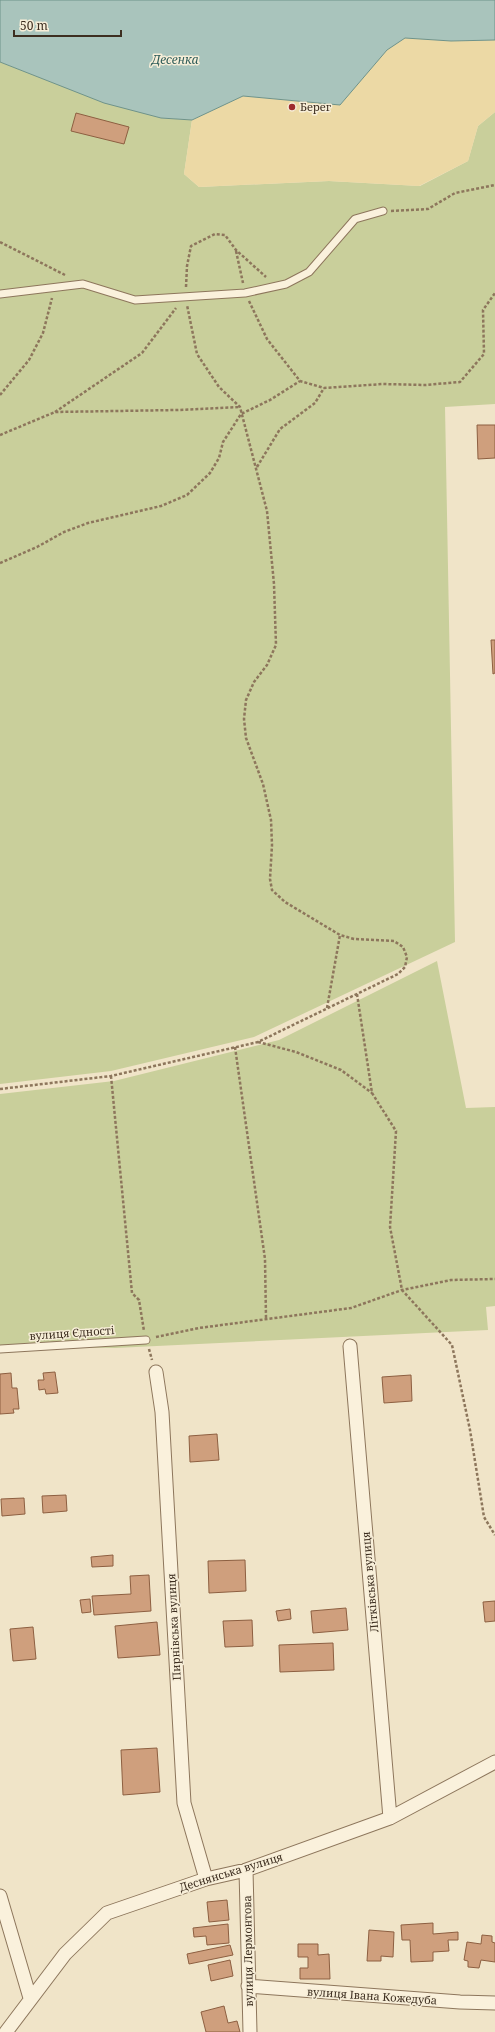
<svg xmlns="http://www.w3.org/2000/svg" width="495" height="2032" viewBox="0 0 495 2032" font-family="'Noto Serif',serif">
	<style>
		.green { fill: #c9cf9b }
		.sand { fill: #ecd9a5 }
		.water { fill: #a9c4bc; stroke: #6f938a }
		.building { fill: #cf9f7d; stroke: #8d5f41 }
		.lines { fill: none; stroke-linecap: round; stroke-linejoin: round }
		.service-casing { stroke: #8d765c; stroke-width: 9 }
		.minor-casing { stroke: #8d765c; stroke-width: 15 }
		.path { stroke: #8d765c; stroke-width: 2.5; stroke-dasharray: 3 2; stroke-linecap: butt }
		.service { stroke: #faf1dc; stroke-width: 7 }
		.minor { stroke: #faf1dc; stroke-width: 13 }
		.poi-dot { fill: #9e2a2b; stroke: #f7eed8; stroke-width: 1.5 }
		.labels { text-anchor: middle; stroke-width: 3; stroke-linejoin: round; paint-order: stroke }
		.poi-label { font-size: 11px; fill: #3d2e20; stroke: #f7eed8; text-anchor: start }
		.street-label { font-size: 11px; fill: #3d2e20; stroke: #f7eed8 }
		.water-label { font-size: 12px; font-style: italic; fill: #2f5d5a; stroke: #f7eed8 }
	</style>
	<rect width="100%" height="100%" fill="#f0e4c8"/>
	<path class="green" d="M 0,62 L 60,85 L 161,118 L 192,120 L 184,174 L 199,187 L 329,181 L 420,186 L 468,161 L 478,126 L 495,112 L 495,404 L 445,407 L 455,942 L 254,1037 L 111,1071 L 0,1084 Z
		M 437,961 L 466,1108 L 495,1107 L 495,1306 L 486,1307 L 488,1330 L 115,1348 L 0,1346 L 0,1094 L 114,1081 L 279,1040 Z"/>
	<path class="sand" d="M 405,38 L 451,41 L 495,40 L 495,112 L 478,126 L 468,161 L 419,186 L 329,181 L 199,187 L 184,174 L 192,120 L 243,96 L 339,105 L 387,50 Z"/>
	<path class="water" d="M 0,0 L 495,0 L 495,40 L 451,41 L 405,38 L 387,50 L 340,105 L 243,96 L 192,120 L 161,118 L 104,103 L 0,62 Z"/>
	<path class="building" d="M 76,113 L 129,127 L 124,144 L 71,131 Z
		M 477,425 L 495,425 L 495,458 L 478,459 Z
		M 491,640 L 495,640 L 495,673 L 493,674 Z
		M 55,1372 L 58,1393 L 46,1394 L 45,1389 L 39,1390 L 38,1380 L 44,1380 L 43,1373 Z
		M 11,1373 L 12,1388 L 17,1388 L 19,1409 L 13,1409 L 14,1413 L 0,1414 L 0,1374 Z
		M 411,1375 L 412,1401 L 384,1403 L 382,1377 Z
		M 217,1434 L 219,1460 L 190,1462 L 189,1436 Z
		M 66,1495 L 67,1511 L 43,1513 L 42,1496 Z
		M 24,1498 L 25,1514 L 2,1516 L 1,1499 Z
		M 113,1555 L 113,1566 L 92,1567 L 91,1557 Z
		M 245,1560 L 246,1591 L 209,1593 L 208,1561 Z
		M 149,1575 L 151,1611 L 94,1615 L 92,1596 L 131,1594 L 130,1576 Z
		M 90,1599 L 91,1612 L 82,1613 L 80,1600 Z
		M 495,1601 L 495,1621 L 485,1622 L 483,1602 Z
		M 346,1608 L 348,1630 L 313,1633 L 311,1611 Z
		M 290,1609 L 291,1619 L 278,1621 L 276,1611 Z
		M 252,1620 L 253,1646 L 225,1647 L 223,1621 Z
		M 157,1622 L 160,1655 L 118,1658 L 115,1626 Z
		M 33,1627 L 36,1659 L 13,1661 L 10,1629 Z
		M 333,1643 L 334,1670 L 280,1672 L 279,1645 Z
		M 157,1748 L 160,1792 L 123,1795 L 121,1750 Z
		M 227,1900 L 229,1920 L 209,1922 L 207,1902 Z
		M 433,1923 L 433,1934 L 458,1932 L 458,1940 L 448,1940 L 449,1951 L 433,1952 L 433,1961 L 411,1962 L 410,1940 L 402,1940 L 401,1925 Z
		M 228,1924 L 229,1943 L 207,1945 L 206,1936 L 194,1937 L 193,1928 Z
		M 369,1930 L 394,1932 L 393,1957 L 381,1956 L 381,1961 L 367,1961 Z
		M 482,1935 L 492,1936 L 492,1942 L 495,1943 L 495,1962 L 481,1960 L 479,1968 L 468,1967 L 468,1961 L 464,1960 L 467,1942 L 481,1944 Z
		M 298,1944 L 318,1944 L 318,1955 L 329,1954 L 330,1979 L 300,1979 L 300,1968 L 308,1968 L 308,1957 L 298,1957 Z
		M 230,1945 L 233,1955 L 189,1964 L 187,1954 Z
		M 230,1960 L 233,1976 L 211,1981 L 208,1965 Z
		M 224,2006 L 228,2023 L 237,2021 L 240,2032 L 206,2032 L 201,2012 Z"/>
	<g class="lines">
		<defs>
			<path id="service" d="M 0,294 L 83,284 L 135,300 L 245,293 L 286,284 L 309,272 L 355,219 L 383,211
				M 0,1349 L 146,1340"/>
			<path id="minor" d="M 350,1346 L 390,1818
				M 156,1372 L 162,1412 L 184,1803 L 206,1879
				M 246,1870 L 250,2032
				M 0,1896 L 30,1998
				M 248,1986 L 460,2002 L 495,2003
				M 6,2032 L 65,1954 L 107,1913 L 206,1879 L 246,1870 L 390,1818 L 495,1762"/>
		</defs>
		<use href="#service" class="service-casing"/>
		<use href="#minor" class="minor-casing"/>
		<path class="path" d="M 391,211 L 428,209 L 455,193 L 495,185
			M 0,242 L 65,275
			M 236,251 L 243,283
			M 186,287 L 187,266 L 191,246 L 215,234 L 225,235 L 236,250 L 266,277
			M 249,301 L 267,339 L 300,381 L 324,388 L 383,384 L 425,385 L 460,382 L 484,354 L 483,310 L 495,293
			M 0,395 L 29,360 L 43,333 L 52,298
			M 55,412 L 142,353 L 176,308
			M 0,435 L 55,412 L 178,410 L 240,407
			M 257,467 L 280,429 L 315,403 L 324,388
			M 0,563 L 37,547 L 64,532 L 88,523 L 161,506 L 187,495 L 210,473 L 219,458 L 223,442 L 241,414 L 270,400 L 300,381
			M 357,994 L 372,1093 L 396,1131 L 390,1227 L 402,1290 L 452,1345 L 470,1430 L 484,1517 L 495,1535
			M 327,1008 L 340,935
			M 258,1042 L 296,1052 L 341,1070 L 372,1093
			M 235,1047 L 265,1259 L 266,1318
			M 111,1076 L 132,1293 L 139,1300 L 144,1331
			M 0,1089 L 111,1076 L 258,1042 L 398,974 L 405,967 L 407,957 L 403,947 L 394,941 L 354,939 L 340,935 L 285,902 L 272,890 L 270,879 L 272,845 L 271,820 L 263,784 L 246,738 L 244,719 L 246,700 L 254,682 L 267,665 L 276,645 L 274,584 L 267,511 L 240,407 L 219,387 L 197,354 L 187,305
			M 156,1337 L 199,1328 L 351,1308 L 402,1290 L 451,1280 L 495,1279
			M 149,1349 L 152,1360"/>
		<use href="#service" class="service"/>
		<use href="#minor" class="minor"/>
	</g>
	<circle class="poi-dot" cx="292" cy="107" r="4"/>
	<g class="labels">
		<g class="poi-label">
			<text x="300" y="111">Берег</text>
		</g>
		<g class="street-label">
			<text transform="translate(72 1333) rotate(-4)" y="4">вулиця Єдності</text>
			<text transform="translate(370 1582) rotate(-95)" y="4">Літківська вулиця</text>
			<text transform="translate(174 1627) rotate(-93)" y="4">Пирнівська вулиця</text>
			<text transform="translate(231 1872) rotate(-17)" y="4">Деснянська вулиця</text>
			<text transform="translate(248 1951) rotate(-91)" y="4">вулиця Лермонтова</text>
			<text transform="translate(372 1996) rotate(4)" y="4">вулиця Івана Кожедуба</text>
		</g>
		<g class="water-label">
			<text x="175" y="64">Десенка</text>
		</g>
	</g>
	<path d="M14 30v6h107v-6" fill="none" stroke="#3d2e20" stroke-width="2"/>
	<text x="20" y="30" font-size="12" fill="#3d2e20" stroke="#f7eed8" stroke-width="3" paint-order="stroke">50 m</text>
</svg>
